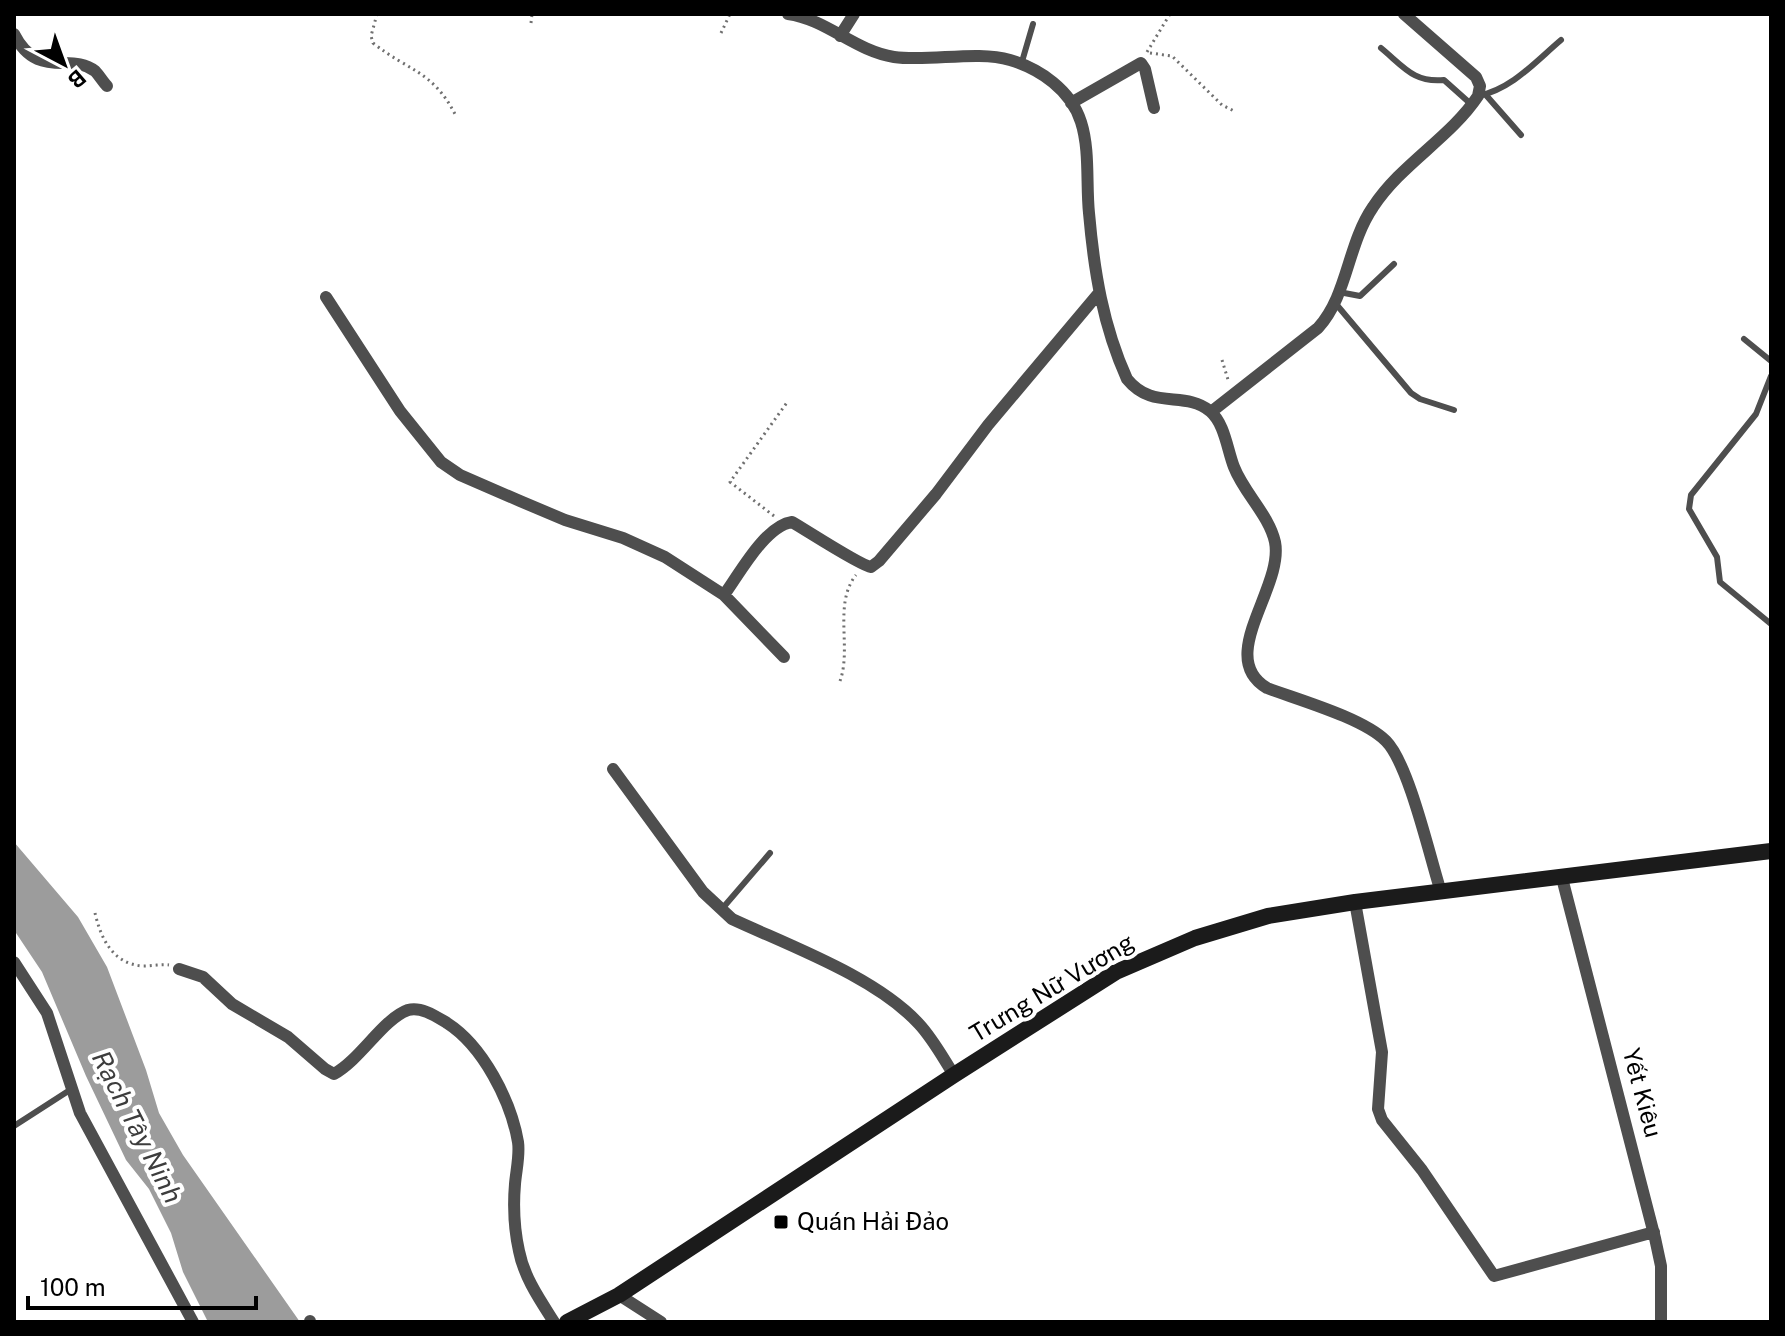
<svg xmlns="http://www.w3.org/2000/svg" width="1785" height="1336" viewBox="0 0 1785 1336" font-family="'Public Sans',sans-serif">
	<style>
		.water { fill: #9c9c9c }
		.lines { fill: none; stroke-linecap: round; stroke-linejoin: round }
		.path { stroke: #707070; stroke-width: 3; stroke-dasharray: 2 4; stroke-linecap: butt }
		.lane { stroke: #4e4e4e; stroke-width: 6 }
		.street { stroke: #4e4e4e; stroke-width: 12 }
		.secondary { stroke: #1b1b1b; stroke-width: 16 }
		.poi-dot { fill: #000; stroke: #fff; stroke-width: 3 }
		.labels { text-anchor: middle; stroke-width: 8; stroke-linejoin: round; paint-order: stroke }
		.street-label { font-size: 24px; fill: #000; stroke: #fff }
		.poi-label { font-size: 24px; fill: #000; stroke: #fff; text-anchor: start }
		.water-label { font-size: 26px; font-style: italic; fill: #3d3d3d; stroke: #fff }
	</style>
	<rect width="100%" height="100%" fill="#fff"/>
	<path class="water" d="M 14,842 L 78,917 L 107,967 L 146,1070 L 159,1113 L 183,1155 L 300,1322 L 208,1322 L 183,1272 L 171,1233 L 149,1189 L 126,1160 L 86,1076 L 42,972 L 14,930 Z"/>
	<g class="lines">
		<path class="path" d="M 377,14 L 371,36 L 373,43 C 408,71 432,70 455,114
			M 531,23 L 532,14
			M 721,33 L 730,14
			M 1147,52 L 1170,14
			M 1150,53 L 1172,56 L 1222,105 L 1234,111
			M 1222,360 L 1229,383
			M 774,516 L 730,482 L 788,401
			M 840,681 C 852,648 833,604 856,575
			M 95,913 C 101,939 113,964 143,966 C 152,966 160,964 169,965"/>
		<path class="lane" d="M 1381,48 C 1404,67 1414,83 1444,80 L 1472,105
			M 1021,65 L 1033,24
			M 1485,94 L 1521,135
			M 1478,96 C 1512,89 1535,62 1561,40
			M 1339,292 L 1360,296 L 1394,264
			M 1336,304 L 1411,393 L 1420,399 L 1454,410
			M 1744,339 L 1771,361
			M 1771,376 L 1756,414 L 1691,495 L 1689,509 L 1717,557 L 1720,582 L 1771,624
			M 721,910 L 770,853
			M 14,1126 L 73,1088"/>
		<path class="street" d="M 788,14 C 826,19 855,51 894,57 C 930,62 977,50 1010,60 C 1040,69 1071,90 1081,122 C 1090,150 1086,184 1089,213 C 1094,271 1103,326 1127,379 C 1153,411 1184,390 1210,411 C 1225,424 1227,449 1234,467 C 1244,493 1269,515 1275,542 C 1284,588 1215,657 1267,688 C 1299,700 1363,718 1386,741 C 1409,764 1430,858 1441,892
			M 14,34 C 37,80 71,52 95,71 C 99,75 103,82 107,86
			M 840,36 L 854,14
			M 1071,103 L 1141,63 L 1145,69 L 1154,108
			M 326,297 L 400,411 L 441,462 L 460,475 L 520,501 L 565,520 L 623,538 L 665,557 L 724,595 L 784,657
			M 1211,412 L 1318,328 C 1348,295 1347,245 1373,207 C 1401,164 1450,138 1478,96 L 1480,86 L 1476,77 L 1404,14
			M 724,595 C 740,573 765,526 792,522 C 806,530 861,566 871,567 L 879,561 L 936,494 L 988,425 L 1098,294
			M 613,769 L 703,892 L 732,919 C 790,946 876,977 919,1024 C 933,1039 943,1058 954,1075
			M 1562,878 L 1655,1238 L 1661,1266 L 1661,1322
			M 1355,902 L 1382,1052 L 1378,1109 L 1382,1120 L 1422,1170 L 1494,1276 L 1654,1232
			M 14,962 L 47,1013 L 80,1113 L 193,1322
			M 179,969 L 203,977 L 232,1004 L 288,1037 L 325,1069 L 334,1074 C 360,1060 383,1019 408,1010 C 421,1006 437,1017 447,1023 C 483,1046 511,1101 518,1142 C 520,1155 516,1171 515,1184 C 513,1207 514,1228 519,1251 C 524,1277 540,1300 554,1322
			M 619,1295 L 661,1322
			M 310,1321 L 310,1322"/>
		<path class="secondary" d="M 567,1322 L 619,1295 L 954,1075 L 1116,972 L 1195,938 L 1268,916 L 1355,902 L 1771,851"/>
	</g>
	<rect class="poi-dot" x="773" y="1214" width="16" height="16" rx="4"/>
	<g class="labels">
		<g class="street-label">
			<text transform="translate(1052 988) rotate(-31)" y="8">Trưng Nữ Vương</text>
			<text transform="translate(1642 1093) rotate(75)" y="8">Yết Kiêu</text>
		</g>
		<g class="poi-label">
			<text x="797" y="1230">Quán Hải Đảo</text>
		</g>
		<g class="water-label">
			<text transform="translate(137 1127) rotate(63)" y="9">Rạch Tây Ninh</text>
		</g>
	</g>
	<rect width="1785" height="1336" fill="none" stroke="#000000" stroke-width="32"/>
	<g transform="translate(64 64) rotate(139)" stroke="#ffffff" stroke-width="6" paint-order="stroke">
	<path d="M0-6L14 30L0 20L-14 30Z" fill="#000000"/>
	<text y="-12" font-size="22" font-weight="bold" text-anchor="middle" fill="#000000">B</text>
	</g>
	<path d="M28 1296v12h228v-12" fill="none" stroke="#000000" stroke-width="4"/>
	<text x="40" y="1296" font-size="24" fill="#000000" stroke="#ffffff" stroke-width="6" paint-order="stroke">100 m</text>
</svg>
